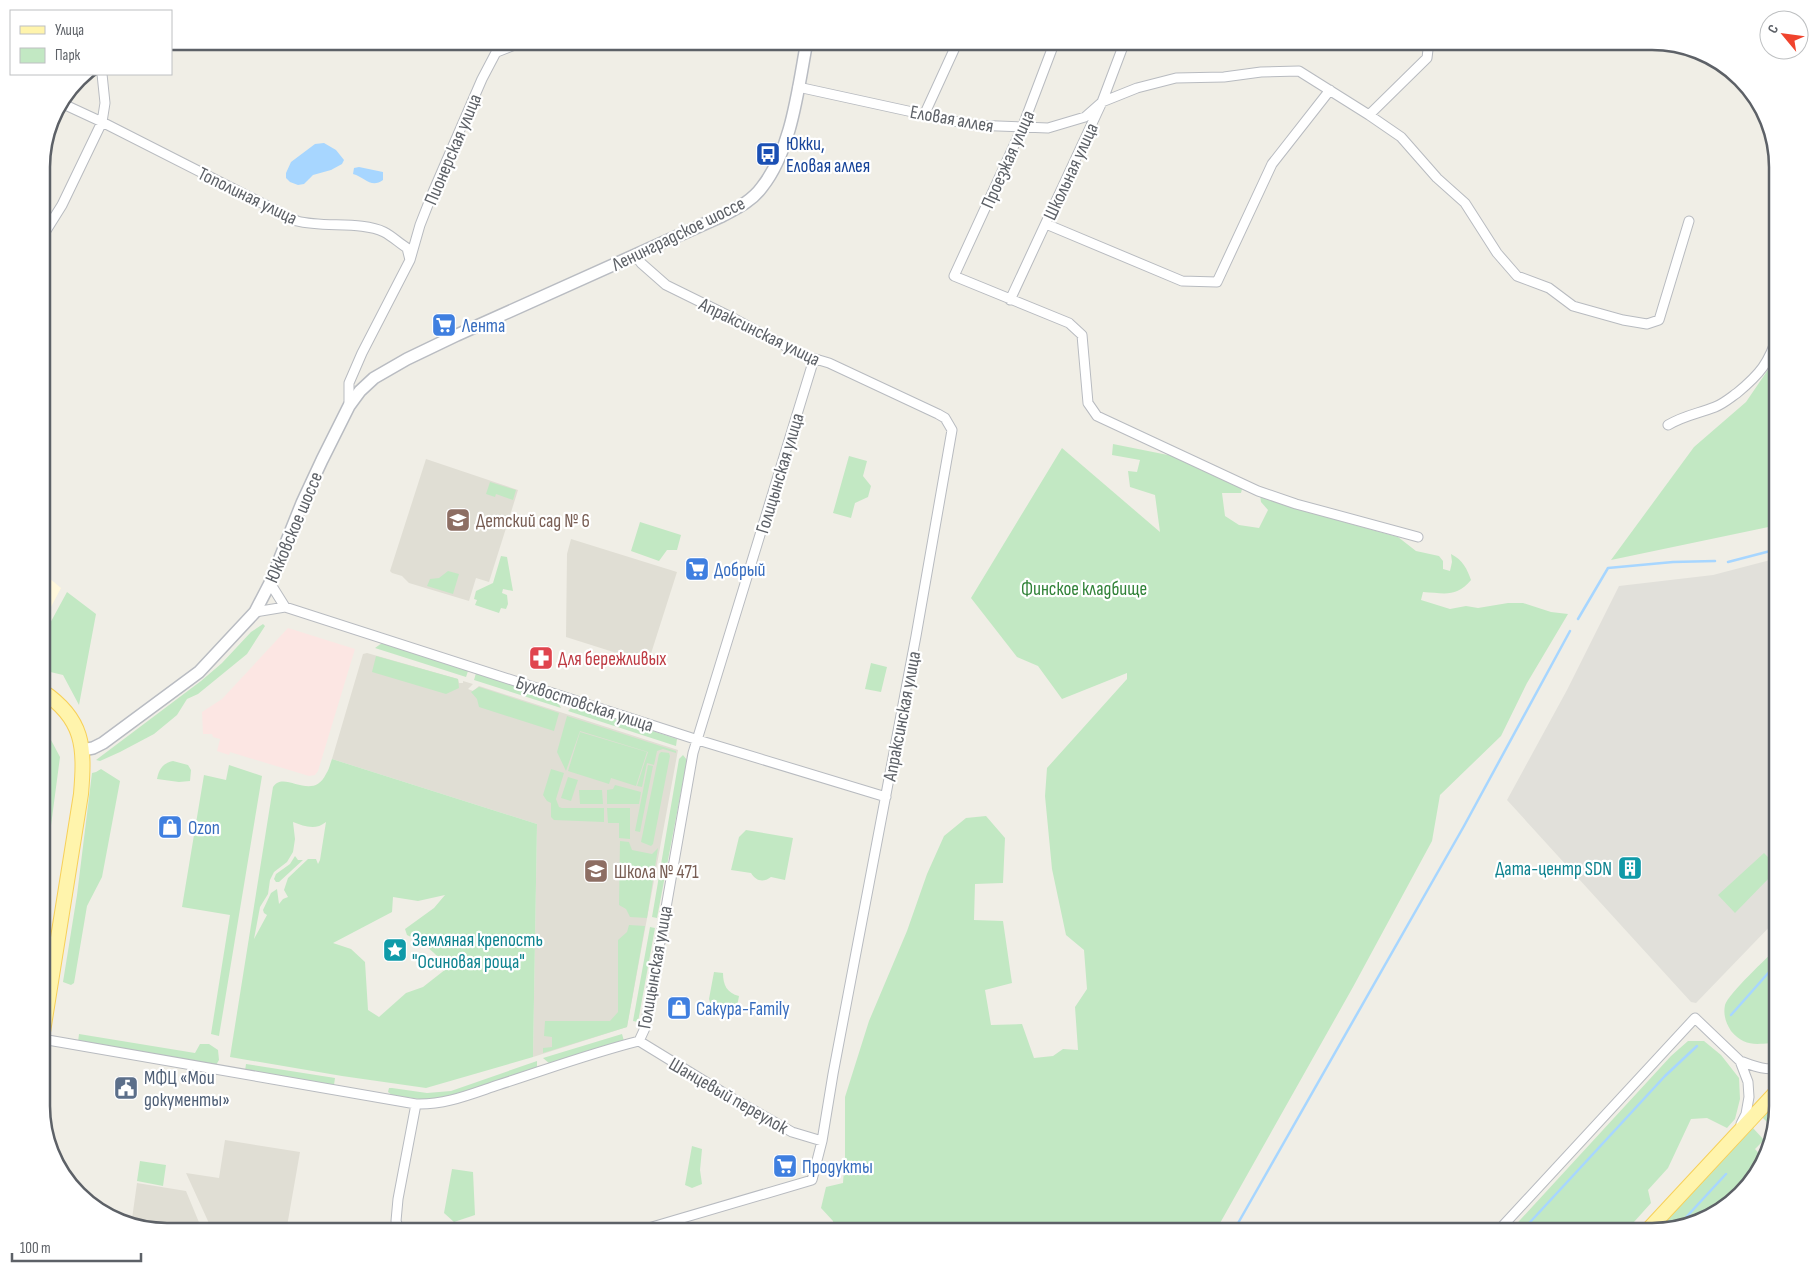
<svg xmlns="http://www.w3.org/2000/svg" width="1819" height="1273" viewBox="0 0 1819 1273" font-family="'Sofia Sans Condensed',sans-serif">
	<style>
		.commercial { fill: #fff8dc }
		.industrial { fill: #e1e0da }
		.education { fill: #e0ded4 }
		.medical { fill: #fce6e3 }
		.green { fill: #c2e8c3; fill-rule: evenodd }
		.water { fill: #a7d6ff }
		.lines { fill: none; stroke-linecap: round; stroke-linejoin: round }
		.stream { stroke: #a7d6ff; stroke-width: 2.5 }
		.minor-casing { stroke: #b8bbc0; stroke-width: 11 }
		.secondary-casing { stroke: #b9bcc2; stroke-width: 14 }
		.primary-casing { stroke: #f7d059; stroke-width: 16 }
		.minor { stroke: #fff; stroke-width: 9 }
		.secondary { stroke: #fff; stroke-width: 11 }
		.primary { stroke: #fff4ac; stroke-width: 14 }
		.labels { text-anchor: middle; stroke-width: 4.5; stroke-linejoin: round; paint-order: stroke }
		.street-label { font-size: 19px; fill: #5d6167; stroke: #fff }
		.transit-label { font-size: 19px; fill: #164399; stroke: #fff; text-anchor: start }
		.shop-label { font-size: 19px; fill: #366cbe; stroke: #fff; text-anchor: start }
		.education-label { font-size: 19px; fill: #785e54; stroke: #fff; text-anchor: start }
		.park-label { font-size: 19px; fill: #318238; stroke: #fff }
		.health-label { font-size: 19px; fill: #be3a42; stroke: #fff; text-anchor: start }
		.culture-label { font-size: 19px; fill: #0d838f; stroke: #fff; text-anchor: end }
		.service-label { font-size: 19px; fill: #4e5e75; stroke: #fff; text-anchor: start }
		.rim { fill: none; stroke: #5d6167; stroke-width: 2.5 }
	</style>
	<rect width="100%" height="100%" fill="#f0eee6"/>
	<path class="commercial" d="M 42,572 L 61,588 L 42,624 Z"/>
	<path class="industrial" d="M 1778,558 L 1778,918 L 1696,1003 L 1691,1002 L 1507,800 L 1567,690 L 1619,586 L 1713,575 Z"/>
	<path class="education" d="M 426,459 L 518,490 L 489,582 L 476,578 L 469,601 L 409,583 L 402,576 L 392,573 L 390,571 Z
		M 571,539 L 677,572 L 648,663 L 566,637 L 567,554 Z
		M 367,653 L 458,679 L 459,683 L 463,683 L 463,681 L 473,684 L 468,689 L 473,691 L 479,686 L 678,750 L 627,1027 L 533,1057 L 537,824 L 332,759 L 363,654 Z
		M 225,1140 L 300,1152 L 286,1232 L 213,1232 L 186,1173 L 219,1178 Z
		M 137,1183 L 186,1191 L 203,1232 L 167,1232 L 131,1226 Z"/>
	<path class="medical" d="M 288,628 L 355,649 L 318,771 L 315,775 L 309,776 L 230,752 L 229,755 L 217,751 L 220,739 L 213,737 L 212,734 L 203,734 L 202,712 L 222,699 Z"/>
	<path class="green" d="M 1778,355 L 1778,525 L 1611,560 L 1694,447 L 1746,402 Z
		M 1113,444 L 1173,456 L 1242,489 L 1241,493 L 1222,493 L 1225,516 L 1239,525 L 1259,528 L 1268,510 L 1261,502 L 1260,495 L 1297,509 L 1398,537 L 1416,551 L 1439,556 L 1443,561 L 1443,569 L 1450,571 L 1452,562 L 1451,554 C 1463,560 1467,569 1471,580 C 1456,598 1444,593 1423,592 L 1421,600 L 1450,609 L 1466,606 L 1478,608 L 1508,603 L 1523,603 L 1551,612 L 1568,614 L 1527,683 L 1501,736 L 1440,795 L 1432,841 L 1353,987 L 1215,1232 L 834,1232 L 833,1221 L 821,1208 L 826,1187 L 843,1183 L 845,1157 L 845,1097 L 869,1021 L 907,931 L 927,874 L 944,836 L 966,818 L 986,816 L 1005,838 L 1003,883 L 975,884 L 974,920 L 1003,921 L 1012,983 L 985,990 L 991,1025 L 1022,1024 L 1034,1058 L 1053,1056 L 1063,1049 L 1078,1050 L 1075,1007 L 1087,989 L 1084,950 L 1066,935 L 1052,869 L 1045,796 L 1047,768 L 1127,679 L 1127,673 L 1062,699 L 1038,666 L 1017,657 L 971,598 L 1062,448 L 1160,532 L 1155,495 L 1130,487 L 1128,471 L 1137,472 L 1140,460 L 1112,455 Z
		M 849,456 L 867,461 L 863,476 L 871,486 L 868,497 L 855,503 L 851,518 L 833,513 Z
		M 490,482 L 516,490 L 513,500 L 496,494 L 495,497 L 486,494 Z
		M 640,522 L 681,535 L 677,550 L 667,550 L 659,561 L 631,551 Z
		M 501,556 L 507,557 L 513,591 L 503,589 L 502,593 L 507,595 L 508,604 L 506,609 L 501,608 L 499,613 L 475,605 L 477,600 L 474,599 L 476,591 L 493,583 Z
		M 448,571 L 459,574 L 453,594 L 427,586 L 430,579 L 439,578 Z
		M 67,592 L 96,614 L 79,705 L 63,675 L 42,670 L 42,638 Z
		M 263,624 L 265,626 L 247,654 L 198,694 L 187,699 L 177,715 L 154,734 L 120,752 L 100,761 L 96,760 L 201,681 L 222,663 L 251,632 Z
		M 382,643 L 468,671 L 466,677 L 375,648 Z
		M 376,656 L 458,679 L 459,688 L 446,694 L 372,672 Z
		M 871,663 L 887,667 L 881,692 L 865,689 Z
		M 476,673 L 557,700 L 561,708 L 474,680 Z
		M 479,687 L 559,713 L 554,731 L 479,707 L 477,699 L 471,692 Z
		M 574,705 L 677,739 L 676,746 L 568,711 Z
		M 567,716 L 676,751 L 676,753 L 663,749 L 657,751 L 654,765 L 647,763 L 642,787 L 637,786 L 648,752 L 580,731 L 566,771 L 557,752 Z
		M 42,723 L 60,757 L 42,894 Z
		M 580,732 L 647,752 L 636,786 L 611,778 L 609,784 L 568,771 Z
		M 661,752 L 669,753 L 670,756 L 653,844 L 651,846 L 641,842 L 659,754 Z
		M 683,755 L 687,760 L 657,918 L 652,917 L 679,759 Z
		M 332,759 L 537,824 L 533,1057 L 426,1088 L 342,1076 L 230,1057 L 273,787 C 284,769 312,803 326,774 C 329,770 330,764 332,759 ZM 293,822 C 304,826 315,831 326,822 L 320,860 L 318,864 L 316,859 L 308,859 L 288,878 L 284,890 L 288,897 L 283,899 L 279,904 L 277,889 L 271,893 L 263,910 L 264,913 L 267,915 L 254,939 L 260,907 L 268,894 L 270,880 L 274,872 L 287,862 L 293,852 L 295,839 ZM 445,895 L 434,908 L 405,929 L 407,935 C 423,943 438,953 446,969 L 423,987 L 406,993 L 379,1017 L 368,1010 L 365,962 L 351,949 L 333,943 L 392,912 L 393,897 L 418,901 Z
		M 173,761 L 188,765 L 191,770 L 190,781 L 179,782 L 157,779 C 159,769 163,763 173,761 Z
		M 229,765 L 262,776 L 219,1036 L 211,1034 L 230,915 L 182,907 L 204,775 L 226,780 Z
		M 648,765 L 653,766 L 640,832 L 635,831 Z
		M 101,769 L 120,781 L 102,877 L 87,906 L 74,983 L 71,985 L 63,982 L 77,895 L 92,773 L 96,772 Z
		M 551,769 L 564,773 L 556,799 L 559,807 L 562,808 L 604,808 L 604,822 L 554,820 L 551,817 L 551,803 L 547,801 L 543,795 Z
		M 568,777 L 578,780 L 571,801 L 561,798 Z
		M 615,785 L 641,792 L 639,804 L 607,804 L 607,790 L 613,789 Z
		M 579,790 L 602,790 L 603,804 L 580,804 Z
		M 607,808 L 630,808 L 630,839 L 619,838 L 619,823 L 608,823 Z
		M 746,830 L 793,838 L 785,880 L 771,877 C 763,883 756,881 751,873 L 731,870 L 739,837 Z
		M 620,841 L 629,842 L 632,850 L 652,854 L 658,848 L 647,918 L 630,917 L 626,909 L 619,905 Z
		M 1764,853 L 1774,863 L 1775,869 L 1771,876 L 1735,913 L 1718,895 Z
		M 295,856 L 298,860 L 303,860 L 279,882 L 276,882 L 274,879 L 276,874 L 290,864 Z
		M 629,925 L 645,926 L 627,1027 L 543,1053 L 543,1048 L 552,1047 L 552,1037 L 544,1036 L 545,1021 L 610,1021 L 618,1012 L 618,940 L 627,932 Z
		M 650,927 L 655,928 L 638,1022 L 633,1021 Z
		M 1778,947 L 1778,1030 L 1770,1043 C 1753,1045 1743,1045 1731,1031 C 1726,1023 1723,1015 1725,1005 C 1728,994 1768,957 1778,947 Z
		M 714,972 L 723,973 C 723,985 727,993 739,996 L 736,1012 L 715,1008 L 711,1005 L 709,999 Z
		M 79,1034 L 195,1053 L 200,1044 L 209,1044 L 218,1050 L 219,1060 L 216,1065 L 78,1042 Z
		M 622,1034 L 624,1041 L 550,1064 L 543,1058 Z
		M 1688,1041 L 1704,1041 L 1721,1055 L 1739,1078 L 1740,1099 L 1735,1119 L 1727,1128 L 1707,1118 L 1691,1119 L 1668,1168 L 1648,1190 L 1651,1203 L 1625,1232 L 1509,1232 L 1671,1056 Z
		M 537,1061 L 537,1069 L 445,1099 L 426,1100 L 392,1095 L 388,1092 L 389,1088 L 392,1088 L 427,1093 L 451,1091 Z
		M 246,1064 L 335,1078 L 334,1085 L 245,1071 Z
		M 1778,1100 L 1774,1129 L 1762,1117 Z
		M 1753,1128 L 1764,1140 L 1755,1149 L 1764,1159 L 1752,1182 L 1708,1219 L 1657,1230 Z
		M 692,1146 L 702,1149 L 700,1170 L 702,1184 L 692,1188 L 685,1185 Z
		M 140,1161 L 166,1165 L 163,1186 L 137,1181 Z
		M 452,1169 L 473,1172 L 475,1215 L 454,1222 L 444,1213 Z"/>
	<path class="water" d="M 324,143 L 336,150 L 344,160 L 342,164 L 331,170 L 313,175 L 304,184 L 298,185 L 290,182 L 286,178 L 286,173 L 291,162 L 315,144 Z
		M 359,167 L 383,172 L 383,180 C 371,189 365,177 353,174 L 354,168 Z"/>
	<g class="lines">
		<path class="stream" d="M 1728,562 L 1778,549
			M 1578,619 L 1608,568 L 1673,562 L 1715,561
			M 1731,1015 L 1778,962
			M 1749,1185 L 1751,1181
			M 1678,1226 L 1726,1174
			M 1233,1232 L 1464,826 L 1570,631
			M 1521,1232 L 1665,1076 L 1697,1046"/>
		<defs>
			<path id="minor" d="M 1055,41 L 1022,128 L 954,276 L 1069,323 L 1082,335 L 1088,403 L 1097,416 L 1258,491 L 1296,504 L 1418,537
				M 1535,41 L 1567,44 L 1576,41
				M 497,52 L 525,41
				M 798,87 L 972,125 L 1048,128 L 1085,117 L 1102,102 L 1137,88 L 1176,78 L 1224,77 L 1261,72 L 1299,71 L 1369,115 L 1427,58 L 1429,41
				M 61,103 L 102,122 L 297,221 C 323,228 362,221 384,232 C 392,236 399,243 407,248 L 410,260 L 362,353 L 349,383 L 349,406
				M 925,113 L 958,41
				M 1369,115 L 1401,137 L 1437,178 L 1465,203 L 1497,253 L 1517,276 L 1549,288 L 1573,306 L 1623,320 L 1647,324 L 1659,320 L 1689,221
				M 1046,224 L 1182,281 L 1217,282 L 1272,164 L 1330,90
				M 42,237 L 62,205 L 102,122 L 105,103 L 102,74
				M 410,260 L 420,225 L 433,192 L 482,79 L 502,41
				M 1010,300 L 1102,102 L 1125,41
				M 1668,425 C 1685,415 1697,414 1715,407 C 1723,404 1730,398 1737,393 C 1760,374 1769,363 1778,334
				M 270,583 L 285,607
				M 255,612 L 285,607 L 698,740 L 886,797
				M 42,1039 L 416,1104 C 445,1105 471,1094 498,1085 C 545,1070 591,1053 639,1041 L 645,1028 L 693,753 L 814,359
				M 639,1041 L 732,1098 L 792,1132 L 822,1141
				M 1740,1061 C 1752,1065 1765,1071 1778,1068
				M 400,1232 L 396,1221 L 398,1199 L 416,1104
				M 635,1232 L 812,1180 L 822,1141 L 833,1074 L 916,636 L 952,430 L 945,418 L 938,414 L 829,363 L 802,355 L 733,318 L 666,285 L 641,263 L 635,255
				M 1497,1232 L 1695,1018 L 1740,1061 L 1748,1082 L 1749,1097 L 1746,1114 L 1741,1124"/>
			<path id="secondary" d="M 82,750 L 93,748 L 103,743 L 199,672 L 255,612 L 270,583 L 302,503 L 322,460 L 349,406 L 360,391 L 374,378 L 407,359 L 457,335 L 722,216 C 737,208 752,201 762,187 C 792,149 798,88 807,41"/>
			<path id="primary" d="M 42,1038 L 81,794 C 85,747 84,719 42,691
				M 1646,1232 L 1778,1090"/>
		</defs>
		<use href="#minor" class="minor-casing"/>
		<use href="#secondary" class="secondary-casing"/>
		<use href="#primary" class="primary-casing"/>
		<use href="#minor" class="minor"/>
		<use href="#secondary" class="secondary"/>
		<use href="#primary" class="primary"/>
	</g>
	<defs>
		<symbol id="bus-square" viewBox="-11 -11 22 22"><rect x="-9" y="-9" width="18" height="18" rx="4" fill="#1a4fb4" stroke="#fff"/><path d="M-5-6H5V4H4V6H2V4H-2V6H-4V4H-5ZM-3.5-4V0h7V-4ZM-3.5 1.2v1.5H-2V1.2ZM2 1.2v1.5H3.5V1.2Z" fill="#fff"/></symbol>
		<symbol id="supermarket-square" viewBox="-11 -11 22 22"><rect x="-9" y="-9" width="18" height="18" rx="4" fill="#3f7fe0" stroke="#fff"/><path d="M-6-5.5h2.5l.6 2H6L4.5 2H-2.5L-4.4-4H-6ZM-1.5 3.2a1.3 1.3 0 1 0 .1 0ZM3 3.2a1.3 1.3 0 1 0 .1 0Z" fill="#fff"/></symbol>
		<symbol id="school-square" viewBox="-11 -11 22 22"><rect x="-9" y="-9" width="18" height="18" rx="4" fill="#8d6e63" stroke="#fff"/><path d="M0-5L7-2L0 1L-7-2ZM-4 1L0 2.5L4 1V4Q0 6-4 4Z" fill="#fff"/></symbol>
		<symbol id="pharmacy-square" viewBox="-11 -11 22 22"><rect x="-9" y="-9" width="18" height="18" rx="4" fill="#e0444e" stroke="#fff"/><path d="M-2-6h4v4h4v4h-4v4h-4v-4h-4v-4h4Z" fill="#fff"/></symbol>
		<symbol id="shop-square" viewBox="-11 -11 22 22"><rect x="-9" y="-9" width="18" height="18" rx="4" fill="#3f7fe0" stroke="#fff"/><path d="M-5-2.5h2.3a2.7 3.5 0 0 1 5.4 0H5L5.5 6h-11ZM-1.5-2.5h3a1.5 2.3 0 0 0-3 0Z" fill="#fff"/></symbol>
		<symbol id="building-square" viewBox="-11 -11 22 22"><rect x="-9" y="-9" width="18" height="18" rx="4" fill="#0f9aa8" stroke="#fff"/><path d="M-4-6H4V6H1V3H-1V6H-4ZM-2.5-4.3h1.7v1.8h-1.7ZM.8-4.3h1.7v1.8H.8ZM-2.5-1h1.7V.8h-1.7ZM.8-1h1.7V.8H.8Z" fill="#fff"/></symbol>
		<symbol id="sight-square" viewBox="-11 -11 22 22"><rect x="-9" y="-9" width="18" height="18" rx="4" fill="#0f9aa8" stroke="#fff"/><path d="M0-6L1.8-2.2L6-1.7L2.9 1.2L3.7 5.4L0 3.3L-3.7 5.4L-2.9 1.2L-6-1.7L-1.8-2.2Z" fill="#fff"/></symbol>
		<symbol id="civic-square" viewBox="-11 -11 22 22"><rect x="-9" y="-9" width="18" height="18" rx="4" fill="#5c6f8a" stroke="#fff"/><path d="M-.6-6.5H3V-4.5H.6V-3L4-1V1h2V6H-6V1h2V-1L-.6-3ZM-1.2 2.5V6h2.4V2.5Z" fill="#fff"/></symbol>
	</defs>
	<g fill-rule="evenodd">
		<use href="#bus-square" x="754" y="140" width="28" height="28"/>
		<use href="#supermarket-square" x="430" y="311" width="28" height="28"/>
		<use href="#school-square" x="444" y="506" width="28" height="28"/>
		<use href="#supermarket-square" x="683" y="555" width="28" height="28"/>
		<use href="#pharmacy-square" x="527" y="644" width="28" height="28"/>
		<use href="#shop-square" x="156" y="813" width="28" height="28"/>
		<use href="#building-square" x="1616" y="854" width="28" height="28"/>
		<use href="#school-square" x="582" y="857" width="28" height="28"/>
		<use href="#sight-square" x="381" y="936" width="28" height="28"/>
		<use href="#shop-square" x="665" y="994" width="28" height="28"/>
		<use href="#civic-square" x="112" y="1074" width="28" height="28"/>
		<use href="#supermarket-square" x="771" y="1152" width="28" height="28"/>
	</g>
	<g class="labels">
		<g class="street-label">
			<text transform="translate(952 118) rotate(10)" y="7">Еловая аллея</text>
			<text transform="translate(452 149) rotate(-67)" y="7">Пионерская улица</text>
			<text transform="translate(1007 159) rotate(-66)" y="7">Проезжая улица</text>
			<text transform="translate(1070 171) rotate(-65)" y="7">Школьная улица</text>
			<text transform="translate(248 195) rotate(26)" y="7">Тополиная улица</text>
			<text transform="translate(678 233) rotate(-26)" y="7">Ленинградское шоссе</text>
			<text transform="translate(760 331) rotate(26)" y="7">Апраксинская улица</text>
			<text transform="translate(779 473) rotate(-73)" y="7">Голицынская улица</text>
			<text transform="translate(293 527) rotate(-67)" y="7">Юкковское шоссе</text>
			<text transform="translate(585 703) rotate(18)" y="7">Бухвостовская улица</text>
			<text transform="translate(901 716) rotate(-79)" y="7">Апраксинская улица</text>
			<text transform="translate(654 967) rotate(-80)" y="7">Голицынская улица</text>
			<text transform="translate(729 1095) rotate(30)" y="7">Шанцевый переулок</text>
		</g>
		<g class="transit-label">
			<text x="786" y="150">Юкки,<tspan x="786" dy="22">Еловая аллея</tspan></text>
		</g>
		<g class="shop-label">
			<text x="462" y="332">Лента</text>
			<text x="714" y="576">Добрый</text>
			<text x="188" y="834">Ozon</text>
			<text x="696" y="1015">Сакура-Family</text>
			<text x="802" y="1173">Продукты</text>
		</g>
		<g class="education-label">
			<text x="476" y="527">Детский сад № 6</text>
			<text x="614" y="878">Школа № 471</text>
		</g>
		<g class="park-label">
			<text x="1084" y="595">Финское кладбище</text>
		</g>
		<g class="health-label">
			<text x="558" y="665">Для бережливых</text>
		</g>
		<g class="culture-label">
			<text x="1612" y="875">Дата-центр SDN</text>
			<text x="412" y="946" text-anchor="start">Земляная крепость<tspan x="412" dy="22">"Осиновая роща"</tspan></text>
		</g>
		<g class="service-label">
			<text x="144" y="1084">МФЦ «Мои<tspan x="144" dy="22">документы»</tspan></text>
		</g>
	</g>
	<path d="M0 0H1819V1273H0ZM167 50H1652A117 117 0 0 1 1769 167V1106A117 117 0 0 1 1652 1223H167A117 117 0 0 1 50 1106V167A117 117 0 0 1 167 50Z" fill="#fff" fill-rule="evenodd"/>
	<path class="rim" d="M167 50H1652A117 117 0 0 1 1769 167V1106A117 117 0 0 1 1652 1223H167A117 117 0 0 1 50 1106V167A117 117 0 0 1 167 50Z"/>
	<rect x="10" y="10" width="162" height="65" fill="#ffffff" stroke="#bec0c2"/>
	<rect x="20" y="26" width="25" height="8" fill="#fff4ac" stroke="#bec0c2"/>
	<text x="55" y="35" font-size="15" fill="#5d6167">Улица</text>
	<rect x="20" y="48" width="25" height="15" fill="#c2e8c3" stroke="#bec0c2"/>
	<text x="55" y="60" font-size="15" fill="#5d6167">Парк</text>
	<g transform="translate(1784 35) rotate(299)"><circle r="24" fill="#ffffff" stroke="#bec0c2"/>
	<path d="M0-4L9 19L0 12L-9 19Z" fill="#f0432d"/>
	<text y="-8" font-size="14" font-weight="bold" text-anchor="middle" fill="#5d6167">С</text>
	</g>
	<path d="M12 1253v8h129v-8" fill="none" stroke="#5d6167" stroke-width="2.5"/>
	<text x="20" y="1253" font-size="15" fill="#5d6167" stroke="#ffffff" stroke-width="4" paint-order="stroke">100 m</text>
</svg>
